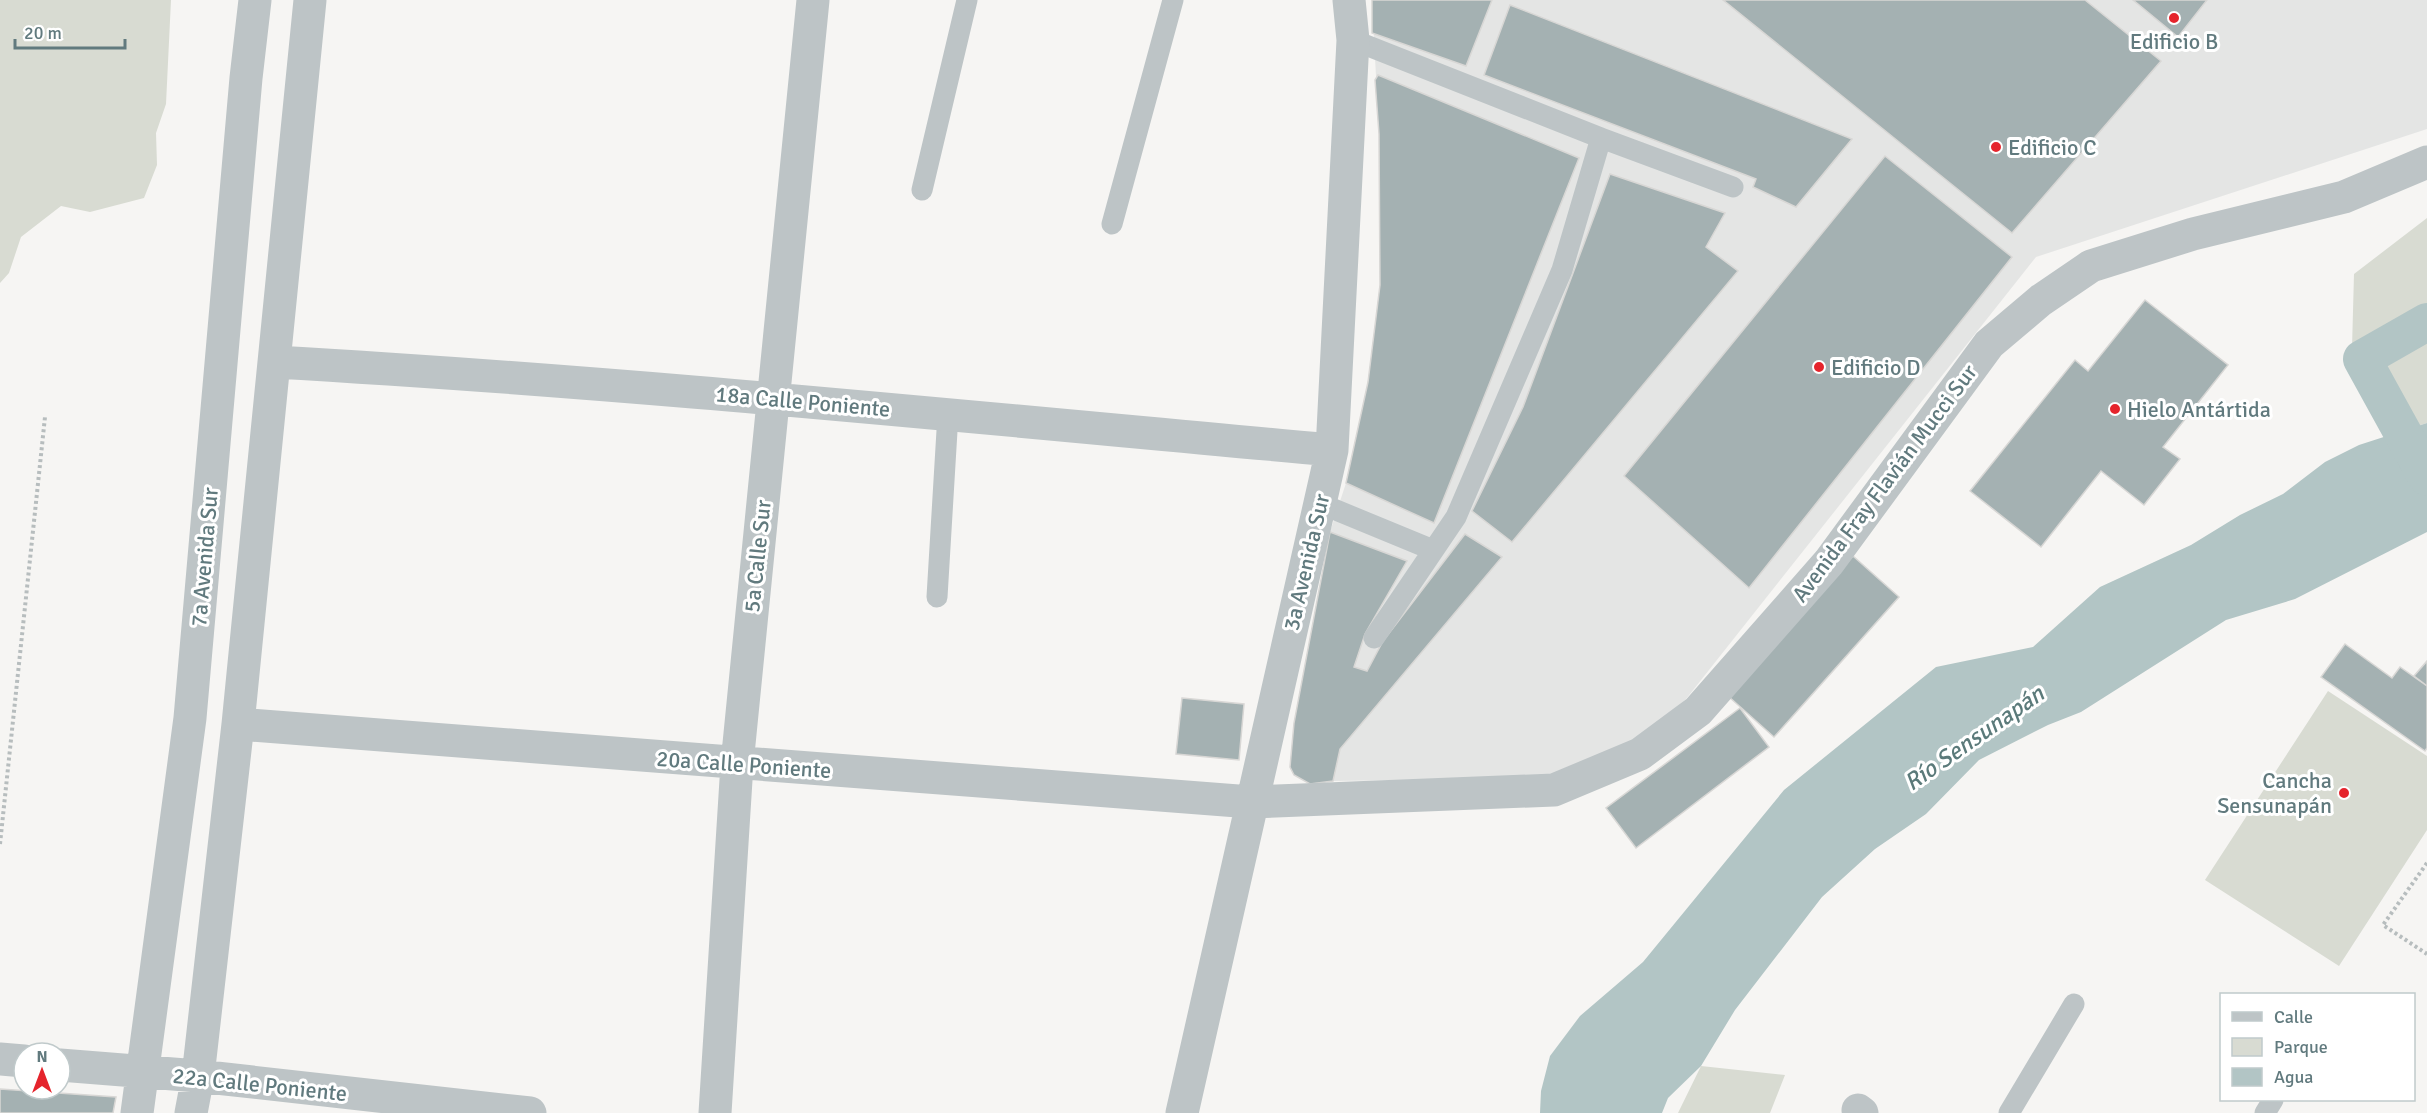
<svg xmlns="http://www.w3.org/2000/svg" width="2427" height="1113" viewBox="0 0 2427 1113" font-family="Signika,sans-serif">
	<style>
		.built { fill: #e4e5e4 }
		.green { fill: #d8dbd2 }
		.water { fill: #b2c5c5 }
		.lines { fill: none; stroke-linecap: round; stroke-linejoin: round }
		.canal { stroke: #b2c5c5; stroke-width: 38 }
		.building { fill: #a4b1b2; stroke: #d8d7d5; stroke-width: 1.5 }
		.path { stroke: #b7bdbe; stroke-width: 4; stroke-dasharray: 3 3; stroke-linecap: butt }
		.lane { stroke: #bdc4c6; stroke-width: 21 }
		.street { stroke: #bdc4c6; stroke-width: 33 }
		.poi-dot { fill: #e5242c; stroke: #fff; stroke-width: 2 }
		.labels { text-anchor: middle; stroke-width: 6; stroke-linejoin: round; paint-order: stroke }
		.poi-label { font-size: 22px; fill: #617a7e; stroke: #fff; text-anchor: start }
		.street-label { font-size: 22px; fill: #617a7e; stroke: #fff }
		.water-label { font-size: 24px; font-style: italic; fill: #5b7a7a; stroke: #fff }
	</style>
	<rect width="100%" height="100%" fill="#f6f5f3"/>
	<path class="built" d="M 1372,0 L 2427,0 L 2427,129 L 2036,257 L 1686,699 L 1636,743 L 1545,778 L 1333,781 L 1310,784 L 1294,775 L 1290,767 L 1294,723 L 1330,532 L 1346,483 L 1368,382 L 1380,285 L 1379,134 Z"/>
	<path class="green" d="M 0,0 L 171,0 L 166,104 L 156,133 L 157,165 L 144,198 L 90,212 L 61,206 L 21,237 L 9,273 L 0,283 Z
		M 2427,218 L 2427,311 L 2352,348 L 2354,274 Z
		M 2427,332 L 2427,423 L 2411,428 L 2376,362 Z
		M 2328,691 L 2427,756 L 2427,830 L 2339,966 L 2205,880 Z
		M 1701,1066 L 1785,1075 L 1770,1113 L 1678,1113 Z"/>
	<path class="water" d="M 2427,423 L 2427,532 L 2295,599 L 2226,620 L 2081,712 L 2048,725 L 1979,760 L 1926,814 L 1875,849 L 1822,897 L 1735,1010 L 1701,1066 L 1668,1098 L 1662,1113 L 1540,1113 L 1541,1091 L 1550,1056 L 1580,1016 L 1643,962 L 1784,790 L 1936,667 L 2033,647 L 2100,587 L 2191,545 L 2240,515 L 2283,494 L 2325,462 L 2359,445 Z"/>
	<g class="lines">
		<path class="canal" d="M 2427,322 L 2362,359 L 2427,477"/>
	</g>
	<path class="building" d="M 1372,0 L 1492,0 L 1466,66 L 1372,33 Z
		M 1723,0 L 2085,0 L 2161,61 L 2012,233 Z
		M 2133,0 L 2207,0 L 2178,37 Z
		M 1510,5 L 1852,139 L 1796,207 L 1753,187 L 1756,179 L 1484,75 Z
		M 1378,75 L 1579,158 L 1434,523 L 1346,483 L 1368,382 L 1380,285 L 1379,134 L 1375,80 Z
		M 1885,156 L 2012,257 L 1749,588 L 1624,476 Z
		M 1610,174 L 1725,213 L 1706,247 L 1738,271 L 1512,542 L 1472,511 L 1523,407 Z
		M 2145,300 L 2228,365 L 2163,447 L 2180,459 L 2144,505 L 2101,471 L 2041,547 L 1970,491 L 2075,360 L 2088,371 Z
		M 1330,532 L 1407,561 L 1365,634 L 1354,667 L 1367,671 L 1383,641 L 1465,534 L 1502,557 L 1340,749 L 1333,781 L 1310,784 L 1294,775 L 1290,767 L 1294,723 Z
		M 1853,556 L 1899,597 L 1774,737 L 1728,696 Z
		M 2345,644 L 2392,678 L 2400,667 L 2427,686 L 2427,748 L 2425,751 L 2321,677 Z
		M 2427,661 L 2427,686 L 2414,676 Z
		M 1182,698 L 1244,704 L 1239,760 L 1176,754 Z
		M 1740,708 L 1769,747 L 1636,848 L 1606,808 Z
		M 0,1089 L 116,1097 L 113,1113 L 0,1113 Z"/>
	<g class="lines">
		<path class="path" d="M 0,844 L 45,417
			M 2427,863 L 2383,925 L 2427,954"/>
		<path class="lane" d="M 1353,40 L 1601,138 L 1562,270 L 1456,517 L 1374,638
			M 1601,138 L 1733,187
			M 922,190 L 967,0
			M 1112,224 L 1173,0
			M 1319,503 L 1433,550
			M 937,597 L 948,414
			M 2009,1113 L 2074,1004
			M 2265,1113 L 2273,1100"/>
		<path class="street" d="M 274,362 C 627,382 979,418 1332,450
			M 238,724 L 1251,802 L 1554,790 L 1640,754 L 1698,711 L 1829,562 L 1989,344 L 2041,300 L 2091,266 L 2193,234 L 2344,197 L 2427,162
			M 0,1059 L 24,1061
			M 60,1065 L 198,1076 L 530,1113
			M 1858,1110 L 1862,1113
			M 137,1113 L 190,718 L 246,78 L 255,0
			M 191,1113 L 198,1076 L 238,724 L 310,0
			M 715,1113 L 737,764 L 813,0
			M 1182,1113 L 1332,450 L 1353,40 L 1349,0"/>
	</g>
	<g class="poi-dot">
		<circle cx="2174" cy="18" r="6"/>
		<circle cx="1996" cy="147" r="6"/>
		<circle cx="1819" cy="367" r="6"/>
		<circle cx="2115" cy="409" r="6"/>
		<circle cx="2344" cy="793" r="6"/>
	</g>
	<g class="labels">
		<g class="poi-label">
			<text x="2174" y="49" text-anchor="middle">Edificio B</text>
			<text x="2008" y="155">Edificio C</text>
			<text x="1831" y="375">Edificio D</text>
			<text x="2127" y="417">Hielo Antártida</text>
			<text x="2332" y="788" text-anchor="end">Cancha<tspan x="2332" dy="25">Sensunapán</tspan></text>
		</g>
		<g class="street-label">
			<text transform="translate(803 401) rotate(5)" y="8">18a Calle Poniente</text>
			<text transform="translate(1884 483) rotate(-53)" y="8">Avenida Fray Flavián Mucci Sur</text>
			<text transform="translate(757 556) rotate(-84)" y="8">5a Calle Sur</text>
			<text transform="translate(204 557) rotate(-85)" y="8">7a Avenida Sur</text>
			<text transform="translate(1306 562) rotate(-77)" y="8">3a Avenida Sur</text>
			<text transform="translate(744 764) rotate(4)" y="8">20a Calle Poniente</text>
			<text transform="translate(260 1084) rotate(6)" y="8">22a Calle Poniente</text>
		</g>
		<g class="water-label">
			<text transform="translate(1974 738) rotate(-35)" y="8">Río Sensunapán</text>
		</g>
	</g>
	<rect x="2220" y="993" width="195" height="108" fill="#ffffff" stroke="#c0cacb" stroke-width="1.5"/>
	<rect x="2232" y="1012" width="30" height="9" fill="#bdc4c6" stroke="#c0cacb" stroke-width="1.5"/>
	<text x="2274" y="1023" font-size="18" fill="#617a7e">Calle</text>
	<rect x="2232" y="1038" width="30" height="18" fill="#d8dbd2" stroke="#c0cacb" stroke-width="1.5"/>
	<text x="2274" y="1053" font-size="18" fill="#617a7e">Parque</text>
	<rect x="2232" y="1068" width="30" height="18" fill="#b2c5c5" stroke="#c0cacb" stroke-width="1.5"/>
	<text x="2274" y="1083" font-size="18" fill="#617a7e">Agua</text>
	<g transform="translate(42 1071)"><circle r="28" fill="#ffffff" stroke="#c0cacb" stroke-width="1.5"/>
	<path d="M0-4.5L10 22L0 15L-10 22Z" fill="#e5242c"/>
	<text y="-9" font-size="16" font-weight="bold" text-anchor="middle" fill="#617a7e">N</text>
	</g>
	<path d="M15 39v9h110v-9" fill="none" stroke="#617a7e" stroke-width="3"/>
	<text x="24" y="39" font-size="18" fill="#617a7e" stroke="#ffffff" stroke-width="4.5" paint-order="stroke">20 m</text>
</svg>
